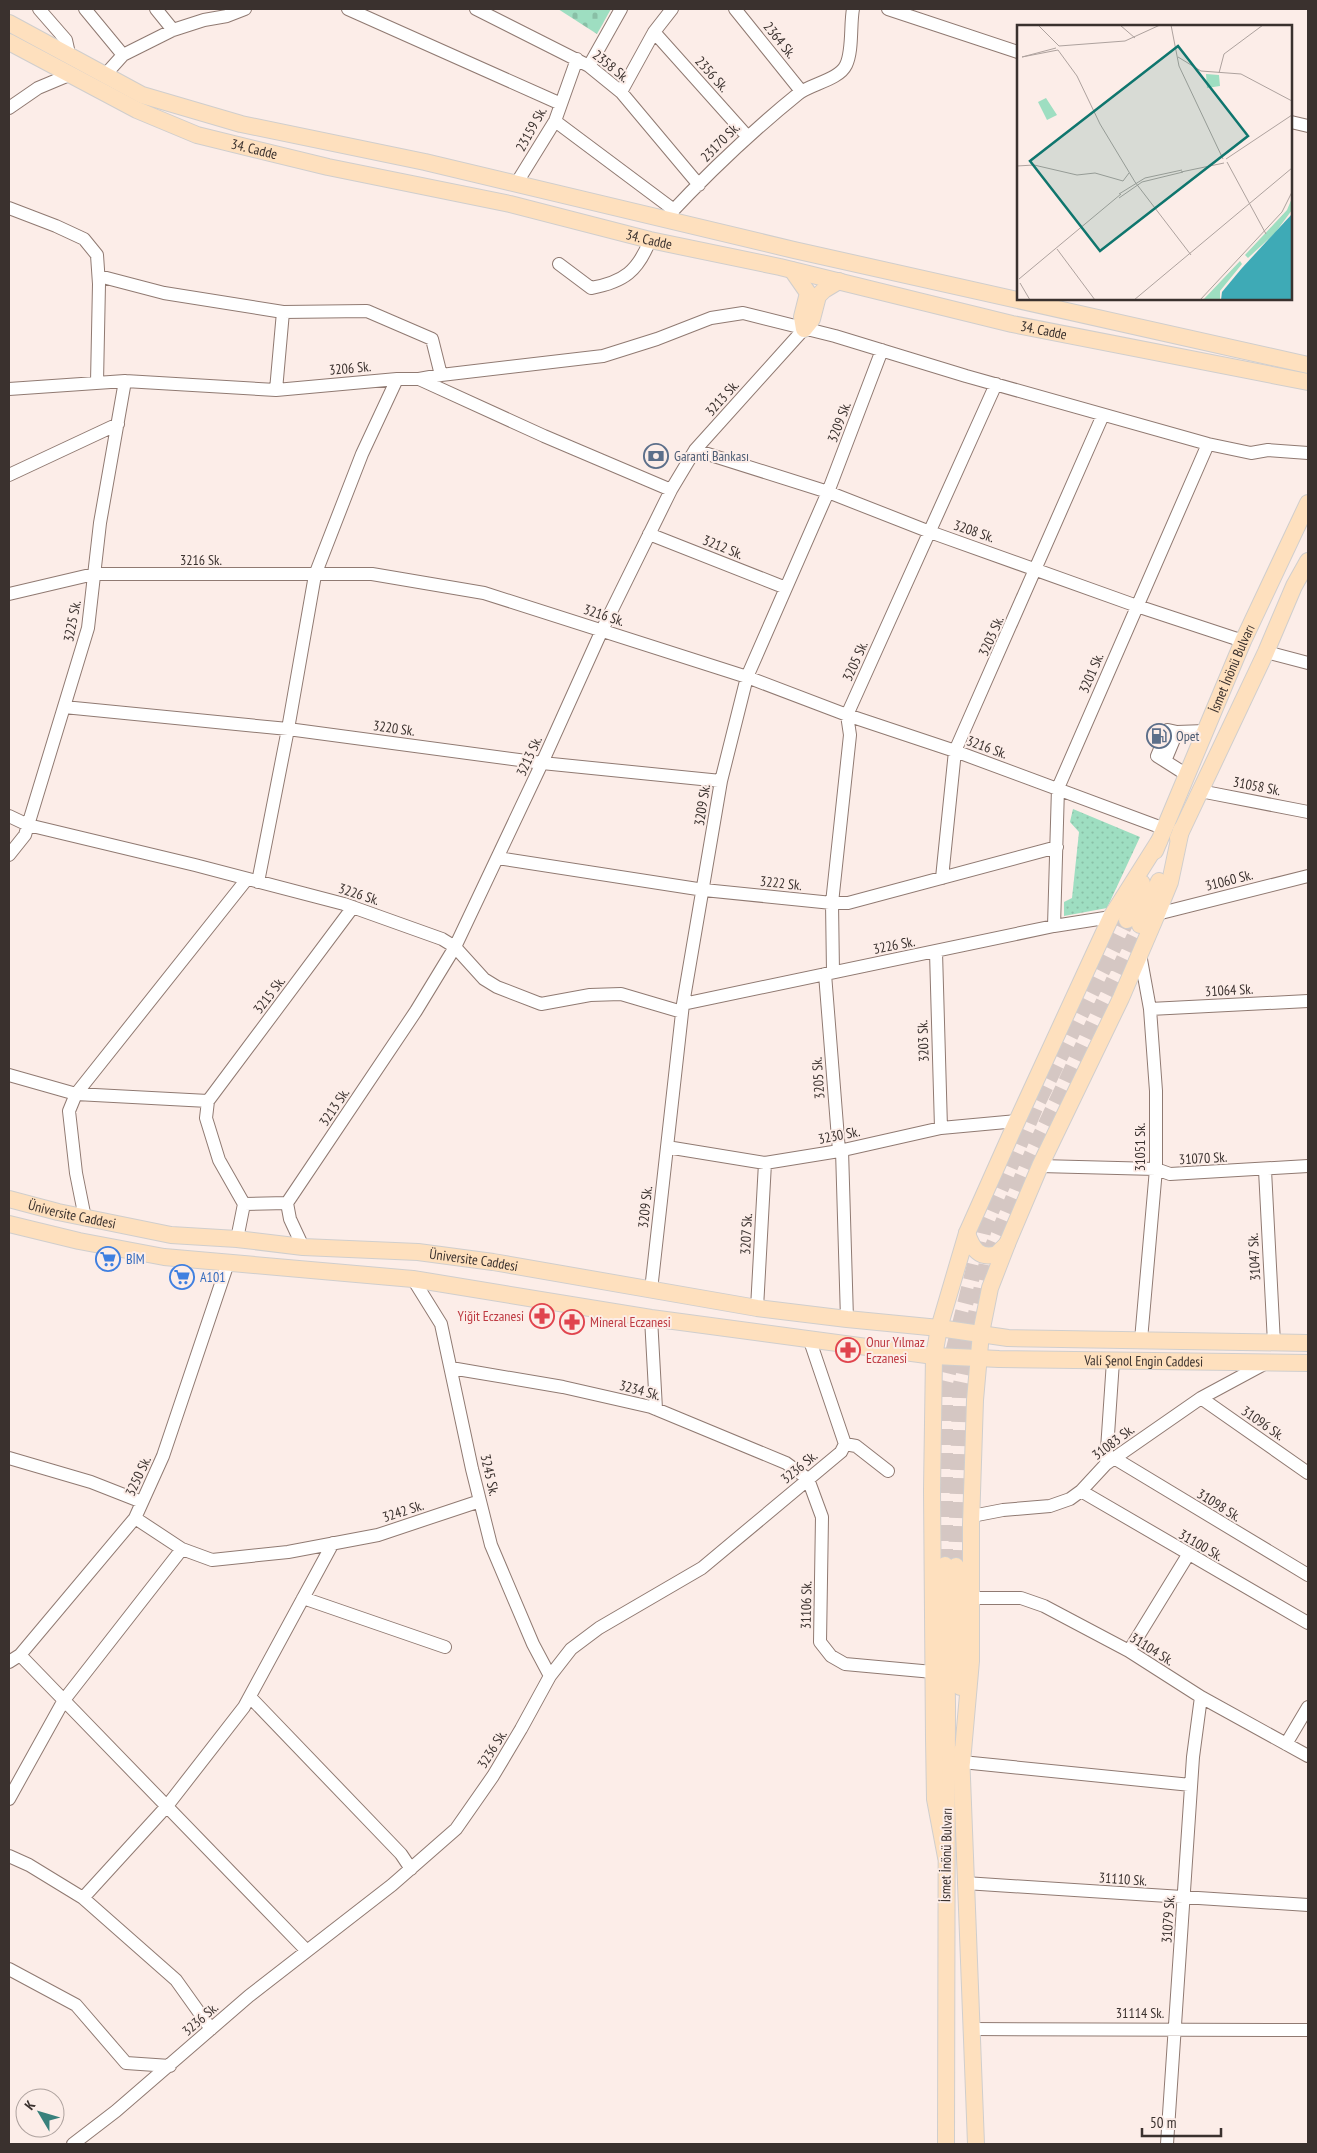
<svg xmlns="http://www.w3.org/2000/svg" width="1317" height="2153" viewBox="0 0 1317 2153" font-family="'PT Sans Narrow',sans-serif">
	<style>
		.cemetery { fill: url(#cemetery-stones) }
		.park { fill: url(#park-dots) }
		.lines { fill: none; stroke-linecap: round; stroke-linejoin: round }
		.major-tunnel { stroke: #d5c7c3; stroke-width: 16; stroke-dasharray: 16 8; stroke-linecap: butt }
		.minor-casing { stroke: #907a72; stroke-width: 14 }
		.major-casing { stroke: #d0cecd; stroke-width: 18 }
		.minor { stroke: #fff; stroke-width: 12 }
		.major { stroke: #fee0be; stroke-width: 16 }
		.labels { text-anchor: middle; stroke-width: 4; stroke-linejoin: round; paint-order: stroke }
		.street-label { font-size: 14px; fill: #3a312e; stroke: #fcede8 }
		.service-label { font-size: 14px; fill: #4e5e75; stroke: #fcede8; text-anchor: start }
		.shop-label { font-size: 14px; fill: #366cbe; stroke: #fcede8; text-anchor: start }
		.health-label { font-size: 14px; fill: #be3a42; stroke: #fcede8; text-anchor: start }
		.inset-road { fill: none; stroke: #aea29e; stroke-width: 1 }
		.view { fill: #0f766e; fill-opacity: 0.15; stroke: #0f766e; stroke-width: 2.5 }
		.inset-edge { fill: none; stroke: #3a312e; stroke-width: 2.5 }
	</style>
	<defs>
		<pattern id="cemetery-stones" width="16" height="16" patternUnits="userSpaceOnUse" patternTransform="scale(1.25)"><rect width="16" height="16" fill="#9edec1"/><path d="M2 7V4a2 2 0 0 1 4 0v3zM10 15v-3a2 2 0 0 1 4 0v3z" fill="#89bfa6"/></pattern>
		<pattern id="park-dots" width="8" height="8" patternUnits="userSpaceOnUse" patternTransform="scale(1.25)"><rect width="8" height="8" fill="#9edec1"/><path d="M2 2h.1M6 6h.1" fill="none" stroke="#89bfa6" stroke-width="1.8" stroke-linecap="round"/></pattern>
	</defs>
	<rect width="100%" height="100%" fill="#fcede8"/>
	<path class="cemetery" d="M 558,9 L 611,9 L 597,34 Z"/>
	<path class="park" d="M 1073,809 L 1140,837 L 1107,908 L 1064,916 L 1064,902 L 1072,898 L 1079,832 L 1070,822 Z"/>
	<g class="lines">
		<path class="major-tunnel" d="M 945,1565 L 945,1385 L 984,1228 L 1035,1108 L 1127,920
			M 956,1566 L 960,1389 L 988,1258 L 1032,1154 L 1140,925"/>
		<defs>
			<path id="minor" d="M 39,9 L 66,40 L 68,49 L 64,54
				M 85,9 L 123,55
				M 156,9 L 173,30
				M 348,9 L 561,104
				M 476,9 L 589,66 L 621,92 L 699,185
				M 735,9 L 801,91
				M 888,9 L 1018,52
				M 654,32 L 747,136
				M 589,66 L 621,9
				M 105,75 L 123,55 L 173,30 L 204,20 L 227,16 L 245,9
				M 621,92 L 654,32 L 672,9
				M 9,108 L 38,88 L 69,75
				M 555,121 L 674,210
				M 1291,122 L 1308,126
				M 516,184 L 555,121 L 577,59
				M 9,208 L 56,226 L 84,239 L 97,255 L 99,284 L 97,382
				M 665,219 C 707,174 751,132 798,94 C 810,84 839,80 846,65 C 853,51 850,24 853,9
				M 559,264 L 591,288 C 624,282 638,271 650,240
				M 99,276 L 164,293 L 283,312
				M 419,379 L 441,375 L 603,356 L 657,339 L 711,318 L 743,313 L 835,336 L 966,376 L 1208,444 L 1251,453 L 1268,450 L 1308,453
				M 9,389 L 125,381 L 276,390 L 397,379 L 419,379 L 544,436 L 671,490
				M 276,390 L 283,312 L 367,311 L 432,339 L 441,375
				M 695,450 L 828,492 L 930,532 L 1137,606 L 1243,641
				M 9,475 L 118,424
				M 649,534 L 786,588
				M 9,594 L 94,574 L 372,574 L 484,593 L 747,677 L 847,715 L 955,751 L 1165,829
				M 1266,652 L 1308,663
				M 64,707 L 288,729 L 542,763 L 721,781
				M 1177,732 L 1165,761 L 1187,775
				M 1165,761 L 1157,756 L 1168,730 L 1177,732 L 1205,731
				M 1200,791 L 1308,812
				M 9,816 L 28,825 L 195,865 L 344,904 L 442,939 L 455,947 L 484,979 L 497,987 L 541,1004 L 590,995 L 621,994 L 682,1012
				M 9,855 L 25,835 L 88,628 L 100,523 L 125,381
				M 498,858 L 704,890 L 832,903 L 848,903 L 1057,847
				M 942,878 L 955,751 L 1103,415
				M 258,882 L 288,729 L 315,575 L 362,454 L 397,379
				M 1157,914 L 1308,876
				M 1054,926 L 1058,788 L 1208,444
				M 936,952 L 941,1128
				M 1140,954 L 1150,1009 L 1156,1091 L 1156,1169 L 1141,1340
				M 833,972 L 832,903 L 850,735 L 847,715 L 996,384
				M 825,974 L 839,1151
				M 683,1004 L 1054,926 L 1111,917
				M 1150,1009 L 1308,1001
				M 9,1075 L 76,1094 L 208,1101
				M 208,1101 L 353,907
				M 208,1101 L 206,1118 L 219,1160 L 244,1204 L 237,1239
				M 667,1147 L 765,1163 L 839,1151 L 941,1128 L 1017,1121
				M 842,1150 L 847,1319
				M 1040,1166 L 1156,1169 L 1170,1174 L 1308,1166
				M 1265,1170 L 1274,1343
				M 287,1203 L 416,1011 L 455,947 L 542,763 L 602,630 L 671,490 L 695,450 L 804,329
				M 287,1203 L 290,1219 L 303,1247
				M 244,1204 L 287,1203
				M 85,1218 L 76,1173 L 69,1111 L 76,1094 L 247,879
				M 413,1279 L 441,1324 L 472,1469 L 491,1545 L 533,1644 L 550,1676
				M 651,1290 L 683,1004 L 721,781 L 747,677 L 828,492 L 882,350
				M 757,1308 L 765,1163
				M 651,1318 L 656,1409
				M 451,1368 L 563,1387 L 651,1407 L 786,1463 L 808,1479
				M 1201,1398 L 1308,1473
				M 845,1444 L 856,1446 L 888,1471
				M 9,1458 L 91,1482 L 142,1502
				M 1114,1458 L 1308,1575
				M 1106,1464 L 1113,1361
				M 808,1479 L 822,1517 L 820,1642 L 831,1656 L 845,1664 L 933,1672
				M 1081,1491 L 1308,1623
				M 972,1516 L 1003,1510 L 1050,1506 L 1070,1499 L 1081,1491 L 1106,1464 L 1201,1398 L 1266,1363
				M 135,1518 L 182,1549 L 212,1560 L 288,1552 L 378,1535 L 480,1501
				M 303,1598 L 445,1647
				M 971,1598 L 1021,1598 L 1044,1606 L 1129,1651 L 1201,1697 L 1308,1756
				M 1129,1651 L 1188,1555
				M 20,1655 L 307,1951
				M 9,1662 L 20,1655 L 135,1518 L 163,1456 L 228,1263
				M 250,1697 L 401,1854 L 411,1869
				M 1286,1744 L 1308,1707
				M 962,1762 L 1191,1785
				M 9,1799 L 64,1700 L 182,1549
				M 9,1856 L 29,1865 L 83,1898 L 176,1980 L 211,2029
				M 965,1883 L 1308,1905
				M 83,1898 L 167,1806 L 244,1707 L 333,1543
				M 9,1969 L 76,2005 L 126,2063 L 170,2066
				M 971,2029 L 1308,2030
				M 73,2144 L 116,2111 L 249,1996 L 392,1885 L 456,1829 L 493,1776 L 521,1729 L 550,1676 L 571,1649 L 599,1628 L 702,1568 L 841,1452 L 845,1444 L 809,1338
				M 1167,2144 L 1193,1757 L 1201,1697"/>
			<g id="major">
				<path d="M 9,23 L 142,95 L 241,124 L 425,162 L 794,250 L 1308,365"/>
				<path id="s1" d="M 9,42 L 137,110 L 197,135 L 328,167 L 510,204 L 650,240 L 780,267 L 1012,324 L 1308,382"/>
				<path d="M 792,270 L 808,293 L 802,317 L 804,329 L 812,319 L 818,296 L 824,290 L 839,281"/>
				<path d="M 1178,838 L 1266,652 L 1294,586 L 1308,561"/>
				<path id="s2" d="M 1155,851 L 1243,641 L 1308,503"/>
				<path d="M 1127,920 L 1142,883"/>
				<path d="M 1140,925 L 1159,881"/>
				<path id="s3" d="M 9,1199 L 58,1212 L 171,1235 L 237,1239 L 303,1247 L 418,1252 L 493,1262 L 757,1308 L 847,1319 L 939,1328 L 1008,1338 L 1308,1343"/>
				<path id="s4" d="M 9,1224 L 79,1241 L 164,1257 L 413,1279 L 651,1318 L 934,1356 L 999,1359 L 1308,1363"/>
				<path d="M 967,1233 C 972,1248 979,1260 997,1254 L 1007,1244"/>
				<path d="M 945,1565 L 947,1704 L 946,2144"/>
				<path d="M 956,1566 L 960,1687"/>
				<path d="M 961,1752 L 976,2144"/>
				<path d="M 962,1762 L 971,1661 L 971,1524 L 975,1400 L 981,1333 L 990,1288 L 1007,1244 L 1040,1166 L 1121,998 L 1157,914 L 1170,882 L 1181,830"/>
				<path d="M 946,1857 L 935,1799 L 934,1738 L 932,1490 L 934,1356 L 939,1328 L 967,1233 L 1012,1132 L 1111,917 L 1159,841"/>
			</g>
		</defs>
		<use href="#minor" class="minor-casing"/>
		<use href="#major" class="major-casing"/>
		<use href="#minor" class="minor"/>
		<use href="#major" class="major"/>
	</g>
	<defs>
		<symbol id="bank-ring" viewBox="-11 -11 22 22"><circle r="9.5" fill="#fcede8" stroke="#5c6f8a" stroke-width="1.5"/><path d="M-6-4H6V4H-6ZM0-2.3a2.3 2.3 0 1 0 0 4.6a2.3 2.3 0 1 0 0-4.6Z" fill="#5c6f8a"/></symbol>
		<symbol id="fuel-ring" viewBox="-11 -11 22 22"><circle r="9.5" fill="#fcede8" stroke="#5c6f8a" stroke-width="1.5"/><path d="M-5.5-6h7V0h2V4h1.3V-2.5L3-4.5l.8-.8L6-3V5H2.5V1h-1V6h-7ZM-4.2-4.7v3.2H.2V-4.7Z" fill="#5c6f8a"/></symbol>
		<symbol id="supermarket-ring" viewBox="-11 -11 22 22"><circle r="9.5" fill="#fcede8" stroke="#3f7fe0" stroke-width="1.5"/><path d="M-6-5.5h2.5l.6 2H6L4.5 2H-2.5L-4.4-4H-6ZM-1.5 3.2a1.3 1.3 0 1 0 .1 0ZM3 3.2a1.3 1.3 0 1 0 .1 0Z" fill="#3f7fe0"/></symbol>
		<symbol id="pharmacy-ring" viewBox="-11 -11 22 22"><circle r="9.5" fill="#fcede8" stroke="#e0444e" stroke-width="1.5"/><path d="M-2-6h4v4h4v4h-4v4h-4v-4h-4v-4h4Z" fill="#e0444e"/></symbol>
	</defs>
	<g fill-rule="evenodd">
		<use href="#bank-ring" x="642" y="442" width="28" height="28"/>
		<use href="#fuel-ring" x="1145" y="722" width="28" height="28"/>
		<use href="#supermarket-ring" x="94" y="1245" width="28" height="28"/>
		<use href="#supermarket-ring" x="168" y="1263" width="28" height="28"/>
		<use href="#pharmacy-ring" x="528" y="1302" width="28" height="28"/>
		<use href="#pharmacy-ring" x="558" y="1308" width="28" height="28"/>
		<use href="#pharmacy-ring" x="834" y="1336" width="28" height="28"/>
	</g>
	<g class="labels">
		<g class="street-label">
			<text transform="translate(780 40) rotate(51)" y="5">2364 Sk.</text>
			<text transform="translate(611 66) rotate(39)" y="5">2358 Sk.</text>
			<text transform="translate(712 74) rotate(48)" y="5">2356 Sk.</text>
			<text transform="translate(531 129) rotate(-61)" y="5">23159 Sk.</text>
			<text transform="translate(720 142) rotate(-45)" y="5">23170 Sk.</text>
			<text dy="5" stroke="none"><textPath href="#s1" startOffset="269">34. Cadde</textPath></text>
			<text dy="5" stroke="none"><textPath href="#s1" startOffset="674">34. Cadde</textPath></text>
			<text dy="5" stroke="none"><textPath href="#s1" startOffset="1079">34. Cadde</textPath></text>
			<text transform="translate(350 368) rotate(-5)" y="5">3206 Sk.</text>
			<text transform="translate(722 398) rotate(-48)" y="5">3213 Sk.</text>
			<text transform="translate(839 422) rotate(-69)" y="5">3209 Sk.</text>
			<text transform="translate(974 531) rotate(19)" y="5">3208 Sk.</text>
			<text transform="translate(723 547) rotate(22)" y="5">3212 Sk.</text>
			<text x="201" y="565">3216 Sk.</text>
			<text transform="translate(604 615) rotate(18)" y="5">3216 Sk.</text>
			<text transform="translate(72 621) rotate(-79)" y="5">3225 Sk.</text>
			<text transform="translate(991 636) rotate(-66)" y="5">3203 Sk.</text>
			<text transform="translate(855 661) rotate(-66)" y="5">3205 Sk.</text>
			<text dy="5" stroke="none"><textPath href="#s2" startOffset="198">İsmet İnönü Bulvarı</textPath></text>
			<text transform="translate(1091 673) rotate(-67)" y="5">3201 Sk.</text>
			<text transform="translate(394 728) rotate(8)" y="5">3220 Sk.</text>
			<text transform="translate(987 747) rotate(20)" y="5">3216 Sk.</text>
			<text transform="translate(529 756) rotate(-65)" y="5">3213 Sk.</text>
			<text transform="translate(1257 786) rotate(11)" y="5">31058 Sk.</text>
			<text transform="translate(702 805) rotate(-81)" y="5">3209 Sk.</text>
			<text transform="translate(1229 880) rotate(-14)" y="5">31060 Sk.</text>
			<text transform="translate(781 883) rotate(6)" y="5">3222 Sk.</text>
			<text transform="translate(359 894) rotate(18)" y="5">3226 Sk.</text>
			<text transform="translate(894 945) rotate(-11)" y="5">3226 Sk.</text>
			<text transform="translate(1229 990) rotate(-3)" y="5">31064 Sk.</text>
			<text transform="translate(269 995) rotate(-53)" y="5">3215 Sk.</text>
			<text transform="translate(923 1041) rotate(-92)" y="5">3203 Sk.</text>
			<text transform="translate(818 1078) rotate(-94)" y="5">3205 Sk.</text>
			<text transform="translate(334 1107) rotate(-56)" y="5">3213 Sk.</text>
			<text transform="translate(839 1135) rotate(-11)" y="5">3230 Sk.</text>
			<text transform="translate(1140 1147) rotate(-90)" y="5">31051 Sk.</text>
			<text transform="translate(1203 1158) rotate(-3)" y="5">31070 Sk.</text>
			<text transform="translate(645 1207) rotate(-84)" y="5">3209 Sk.</text>
			<text dy="5" stroke="none"><textPath href="#s3" startOffset="65">Üniversite Caddesi</textPath></text>
			<text transform="translate(746 1234) rotate(-87)" y="5">3207 Sk.</text>
			<text transform="translate(1254 1257) rotate(-93)" y="5">31047 Sk.</text>
			<text dy="5" stroke="none"><textPath href="#s3" startOffset="470">Üniversite Caddesi</textPath></text>
			<text dy="5" stroke="none"><textPath href="#s4" startOffset="1145">Vali Şenol Engin Caddesi</textPath></text>
			<text transform="translate(640 1390) rotate(15)" y="5">3234 Sk.</text>
			<text transform="translate(1263 1423) rotate(35)" y="5">31096 Sk.</text>
			<text transform="translate(1113 1442) rotate(-37)" y="5">31083 Sk.</text>
			<text transform="translate(799 1467) rotate(-40)" y="5">3236 Sk.</text>
			<text transform="translate(490 1475) rotate(77)" y="5">3245 Sk.</text>
			<text transform="translate(138 1476) rotate(-65)" y="5">3250 Sk.</text>
			<text transform="translate(1219 1505) rotate(32)" y="5">31098 Sk.</text>
			<text transform="translate(403 1511) rotate(-18)" y="5">3242 Sk.</text>
			<text transform="translate(1201 1545) rotate(30)" y="5">31100 Sk.</text>
			<text transform="translate(806 1605) rotate(-89)" y="5">31106 Sk.</text>
			<text transform="translate(1152 1649) rotate(32)" y="5">31104 Sk.</text>
			<text transform="translate(492 1749) rotate(-58)" y="5">3236 Sk.</text>
			<text transform="translate(946 1855) rotate(-89)" y="5">İsmet İnönü Bulvarı</text>
			<text transform="translate(1123 1879) rotate(4)" y="5">31110 Sk.</text>
			<text transform="translate(1168 1919) rotate(-86)" y="5">31079 Sk.</text>
			<text x="1140" y="2018">31114 Sk.</text>
			<text transform="translate(200 2019) rotate(-41)" y="5">3236 Sk.</text>
		</g>
		<g class="service-label">
			<text x="674" y="461">Garanti Bankası</text>
			<text x="1176" y="741">Opet</text>
		</g>
		<g class="shop-label">
			<text x="126" y="1264">BİM</text>
			<text x="200" y="1282">A101</text>
		</g>
		<g class="health-label">
			<text x="524" y="1321" text-anchor="end">Yiğit Eczanesi</text>
			<text x="590" y="1327">Mineral Eczanesi</text>
			<text x="866" y="1347">Onur Yılmaz<tspan x="866" dy="16">Eczanesi</tspan></text>
		</g>
	</g>
	<g transform="translate(1017 25)">
		<rect width="275" height="275" fill="#fcede8"/>
		<path d="M 189,49 L 202,50 L 203,61 L 190,63 Z" fill="#9edec1"/>
		<path d="M 29,73 L 40,90 L 30,95 L 21,77 ZM 275,173 L 275,185 L 258,208 L 231,233 L 228,230 L 270,185 ZM 223,236 L 225,239 L 203,266 L 203,275 L 186,275 Z" fill="#9edec1"/>
		<path d="M 275,189 L 275,275 L 204,275 L 205,267 L 225,243 Z" fill="#3eaab6"/>
		<path class="inset-road" d="M 21,0 L 42,21 L 108,16 L 143,0M 103,0 L 118,13M 154,0 L 162,41 L 206,134M 39,23 L 5,32 L 41,25M 41,25 L 60,51 L 83,99 L 118,157 L 174,230M 161,32 L 184,46 L 224,49 L 275,76M 202,48 L 207,29 L 246,0M 209,134 L 275,90M 210,137 L 249,209M 0,141 L 17,140 L 60,150 L 78,148 L 106,156 L 112,148M 164,147 L 207,138M 102,169 L 128,153 L 165,145M 102,173 L 125,157 L 166,147M 40,224 L 78,275M 2,254 L 104,169M 3,258 L 13,275M 117,275 L 275,143M 183,275 L 265,187 L 275,167"/>
		<path class="view" d="M 161,21 L 231,111 L 83,226 L 13,136 Z"/>
		<rect width="275" height="275" class="inset-edge"/>
	</g>
	<rect width="1317" height="2153" fill="none" stroke="#3a312e" stroke-width="20"/>
	<g transform="translate(40 2113) rotate(308)"><circle r="24" fill="#fcede8" stroke="#aea29e"/>
	<path d="M0-4L9 19L0 12L-9 19Z" fill="#39817c"/>
	<text y="-8" font-size="14" font-weight="bold" text-anchor="middle" fill="#3a312e">K</text>
	</g>
	<path d="M1142 2128v8h79v-8" fill="none" stroke="#3a312e" stroke-width="2.5"/>
	<text x="1150" y="2128" font-size="15" fill="#3a312e" stroke="#fcede8" stroke-width="4" paint-order="stroke">50 m</text>
</svg>
